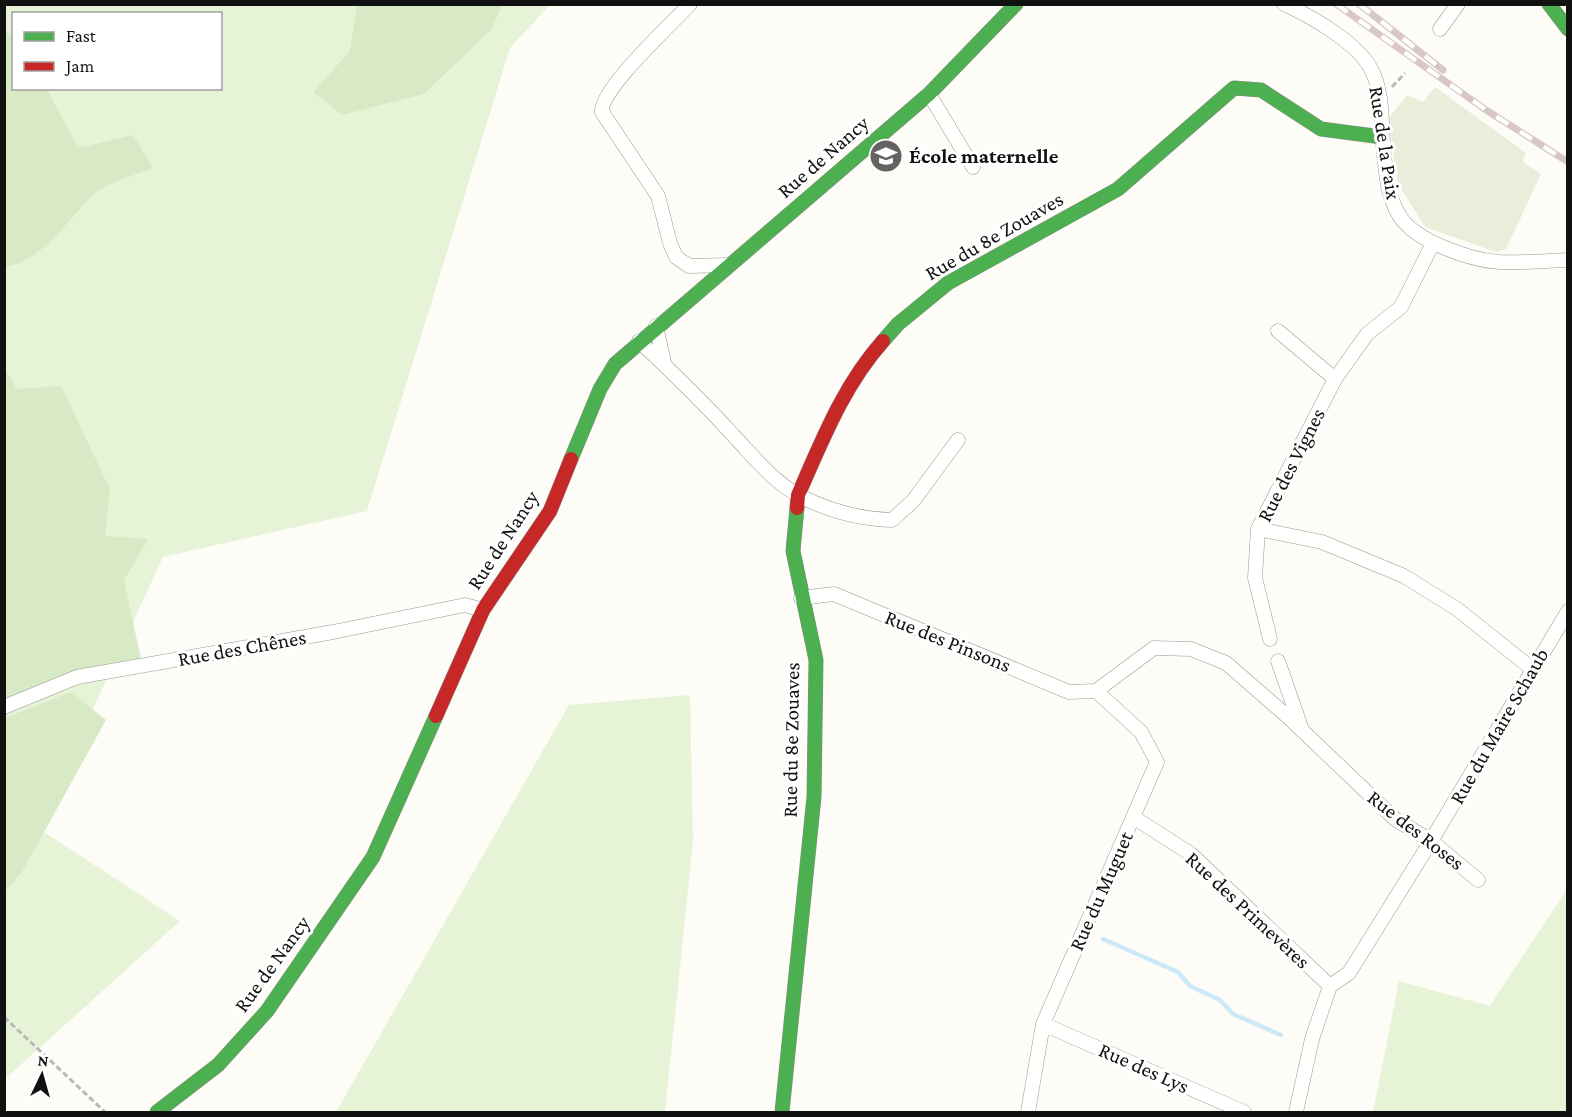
<svg xmlns="http://www.w3.org/2000/svg" width="1572" height="1117" viewBox="0 0 1572 1117" font-family="'Crimson Pro',serif">
	<style>
		.green { fill: #e7f3d7; fill-rule: evenodd }
		.forest { fill: #d8eac5 }
		.cemetery { fill: #e9eedb }
		.lines { fill: none; stroke-linecap: round; stroke-linejoin: round }
		.stream { stroke: #cde8f7; stroke-width: 4.5 }
		.street-casing { stroke: #979795; stroke-width: 15 }
		.fast-casing { stroke: #8e8d8b; stroke-width: 15 }
		.jam-casing { stroke: #8e8d8b; stroke-width: 15 }
		.path { stroke: #b9b9b8; stroke-width: 3; stroke-dasharray: 6 3; stroke-linecap: butt }
		.street { stroke: #fffffe; stroke-width: 14 }
		.fast { stroke: #4caf50; stroke-width: 14 }
		.jam { stroke: #c62828; stroke-width: 14 }
		.rail-casing { stroke: #d9c6c7; stroke-width: 7 }
		.rail { stroke: #fff; stroke-width: 4.5; stroke-dasharray: 14; stroke-linecap: butt }
		.labels { text-anchor: middle; stroke-width: 6; stroke-linejoin: round; paint-order: stroke }
		.street-label { font-size: 21px; fill: #111; stroke: #fff }
		.poi-label { font-size: 21px; font-weight: bold; fill: #111; stroke: #fff; text-anchor: start }
	</style>
	<rect width="100%" height="100%" fill="#fdfcf7"/>
	<path class="green" d="M 5,5 L 550,5 L 510,48 L 367,511 L 163,557 L 38,828 L 180,921 L 5,1079 ZM 14,14 L 220,14 L 220,88 L 14,88 Z
		M 690,695 L 693,841 L 665,1112 L 336,1112 L 569,705 Z
		M 1567,889 L 1567,1112 L 1373,1112 L 1399,981 L 1490,1006 Z"/>
	<path class="forest" d="M 357,5 L 357,4 L 502,5 L 491,30 L 424,94 L 342,115 L 313,92 L 350,51 Z
		M 5,28 L 13,40 L 14,88 L 47,89 L 78,148 L 133,135 L 153,168 C 136,175 111,181 97,192 C 67,218 46,260 5,267 Z
		M 4,368 L 17,389 L 61,386 L 110,489 L 105,536 L 148,539 L 124,580 L 141,659 L 5,698 Z
		M 71,692 L 106,720 L 22,872 L 5,892 L 5,718 Z"/>
	<path class="cemetery" d="M 1435,87 L 1526,153 L 1523,162 L 1541,174 L 1506,249 L 1496,252 L 1425,227 L 1397,182 L 1389,118 L 1407,95 L 1423,102 Z"/>
	<g class="lines">
		<path class="stream" d="M 1103,939 L 1178,972 L 1190,986 L 1220,1000 L 1233,1014 L 1281,1035"/>
		<defs>
			<path id="street" d="M 690,4 C 672,24 600,89 602,112 L 658,196 L 670,243 L 676,257 L 689,266 L 729,265
				M 1284,4 C 1310,16 1357,42 1371,69 C 1384,92 1381,128 1384,154 C 1386,175 1388,197 1399,215 C 1414,241 1470,260 1499,262 C 1522,263 1545,261 1568,260
				M 1440,29 L 1458,4
				M 929,94 L 973,167
				M 656,326 L 664,362
				M 1278,331 L 1335,379
				M 639,341 C 671,371 703,402 733,435 C 753,456 773,482 800,496 C 829,511 859,519 892,520 L 913,501 L 958,440
				M 1258,529 L 1322,542 L 1404,576 L 1457,609 L 1531,668
				M 801,598 L 834,594 L 1069,692 L 1096,691
				M 1270,639 L 1255,578 L 1258,529 L 1335,379 L 1367,334 L 1401,307 L 1433,243
				M 1278,661 L 1301,727
				M 1096,691 L 1154,648 L 1191,649 L 1226,663 L 1287,716 L 1395,819 L 1431,841 L 1478,880
				M 4,707 L 77,677 L 333,632 L 465,605 L 483,610
				M 1133,817 L 1191,854 L 1330,986
				M 1043,1024 L 1244,1112
				M 1028,1112 L 1043,1024 L 1157,762 L 1141,732 L 1096,691
				M 1296,1112 L 1312,1039 L 1330,986 L 1349,973 L 1431,841 L 1568,611"/>
			<path id="fast" d="M 1549,4 L 1568,29
				M 883,341 L 898,324 L 948,283 L 1118,189 L 1234,88 L 1261,90 L 1321,129 L 1382,137
				M 571,459 L 600,389 L 615,364 L 929,94 L 1016,4
				M 157,1112 L 218,1065 L 267,1011 L 373,857 L 436,716
				M 782,1112 L 814,797 L 816,660 L 793,551 L 797,508"/>
			<path id="jam" d="M 797,508 L 798,495 C 822,441 843,386 883,341
				M 436,716 L 483,610 L 550,511 L 571,459"/>
		</defs>
		<use href="#street" class="street-casing"/>
		<use href="#fast" class="fast-casing"/>
		<use href="#jam" class="jam-casing"/>
		<path class="path" d="M 1392,87 L 1405,73
			M 4,1017 L 105,1112"/>
		<use href="#street" class="street"/>
		<use href="#fast" class="fast"/>
		<use href="#jam" class="jam"/>
		<defs>
			<path id="rail" d="M 1336,4 L 1486,110 L 1568,162
				M 1359,4 L 1443,70"/>
		</defs>
		<use href="#rail" class="rail-casing"/>
		<use href="#rail" class="rail"/>
	</g>
	<defs>
		<symbol id="school-disc" viewBox="-11 -11 22 22"><circle r="9.5" fill="#646362" stroke="#fff"/><path d="M0-5L7-2L0 1L-7-2ZM-4 1L0 2.5L4 1V4Q0 6-4 4Z" fill="#fff"/></symbol>
	</defs>
	<g fill-rule="evenodd">
		<use href="#school-disc" x="867" y="137" width="38" height="38"/>
	</g>
	<g class="labels">
		<g class="street-label">
			<text transform="translate(1385 143) rotate(81)" y="7">Rue de la Paix</text>
			<text transform="translate(823 157) rotate(-41)" y="7">Rue de Nancy</text>
			<text transform="translate(994 236) rotate(-30)" y="7">Rue du 8e Zouaves</text>
			<text transform="translate(1291 465) rotate(-63)" y="7">Rue des Vignes</text>
			<text transform="translate(503 540) rotate(-57)" y="7">Rue de Nancy</text>
			<text transform="translate(948 641) rotate(22)" y="7">Rue des Pinsons</text>
			<text transform="translate(242 648) rotate(-10)" y="7">Rue des Chênes</text>
			<text transform="translate(1499 726) rotate(-60)" y="7">Rue du Maire Schaub</text>
			<text transform="translate(791 740) rotate(-89)" y="7">Rue du 8e Zouaves</text>
			<text transform="translate(1416 830) rotate(38)" y="7">Rue des Roses</text>
			<text transform="translate(1101 891) rotate(-66)" y="7">Rue du Muguet</text>
			<text transform="translate(1248 910) rotate(43)" y="7">Rue des Primevères</text>
			<text transform="translate(272 964) rotate(-54)" y="7">Rue de Nancy</text>
			<text transform="translate(1144 1068) rotate(24)" y="7">Rue des Lys</text>
		</g>
		<g class="poi-label">
			<text x="909" y="163">École maternelle</text>
		</g>
	</g>
	<rect width="1572" height="1117" fill="none" stroke="#111111" stroke-width="12"/>
	<rect x="12" y="12" width="210" height="78" fill="#ffffff" stroke="#a0a0a0" stroke-width="1.5"/>
	<rect x="24" y="32" width="30" height="9" fill="#4caf50" stroke="#a0a0a0" stroke-width="1.5"/>
	<text x="66" y="42" font-size="18" fill="#111111">Fast</text>
	<rect x="24" y="62" width="30" height="9" fill="#c62828" stroke="#a0a0a0" stroke-width="1.5"/>
	<text x="66" y="72" font-size="18" fill="#111111">Jam</text>
	<g transform="translate(42 1075) rotate(5)" stroke="#ffffff" stroke-width="4.5" paint-order="stroke">
	<path d="M0-4.5L10 22L0 15L-10 22Z" fill="#111111"/>
	<text y="-9" font-size="16" font-weight="bold" text-anchor="middle" fill="#111111">N</text>
	</g>
</svg>
